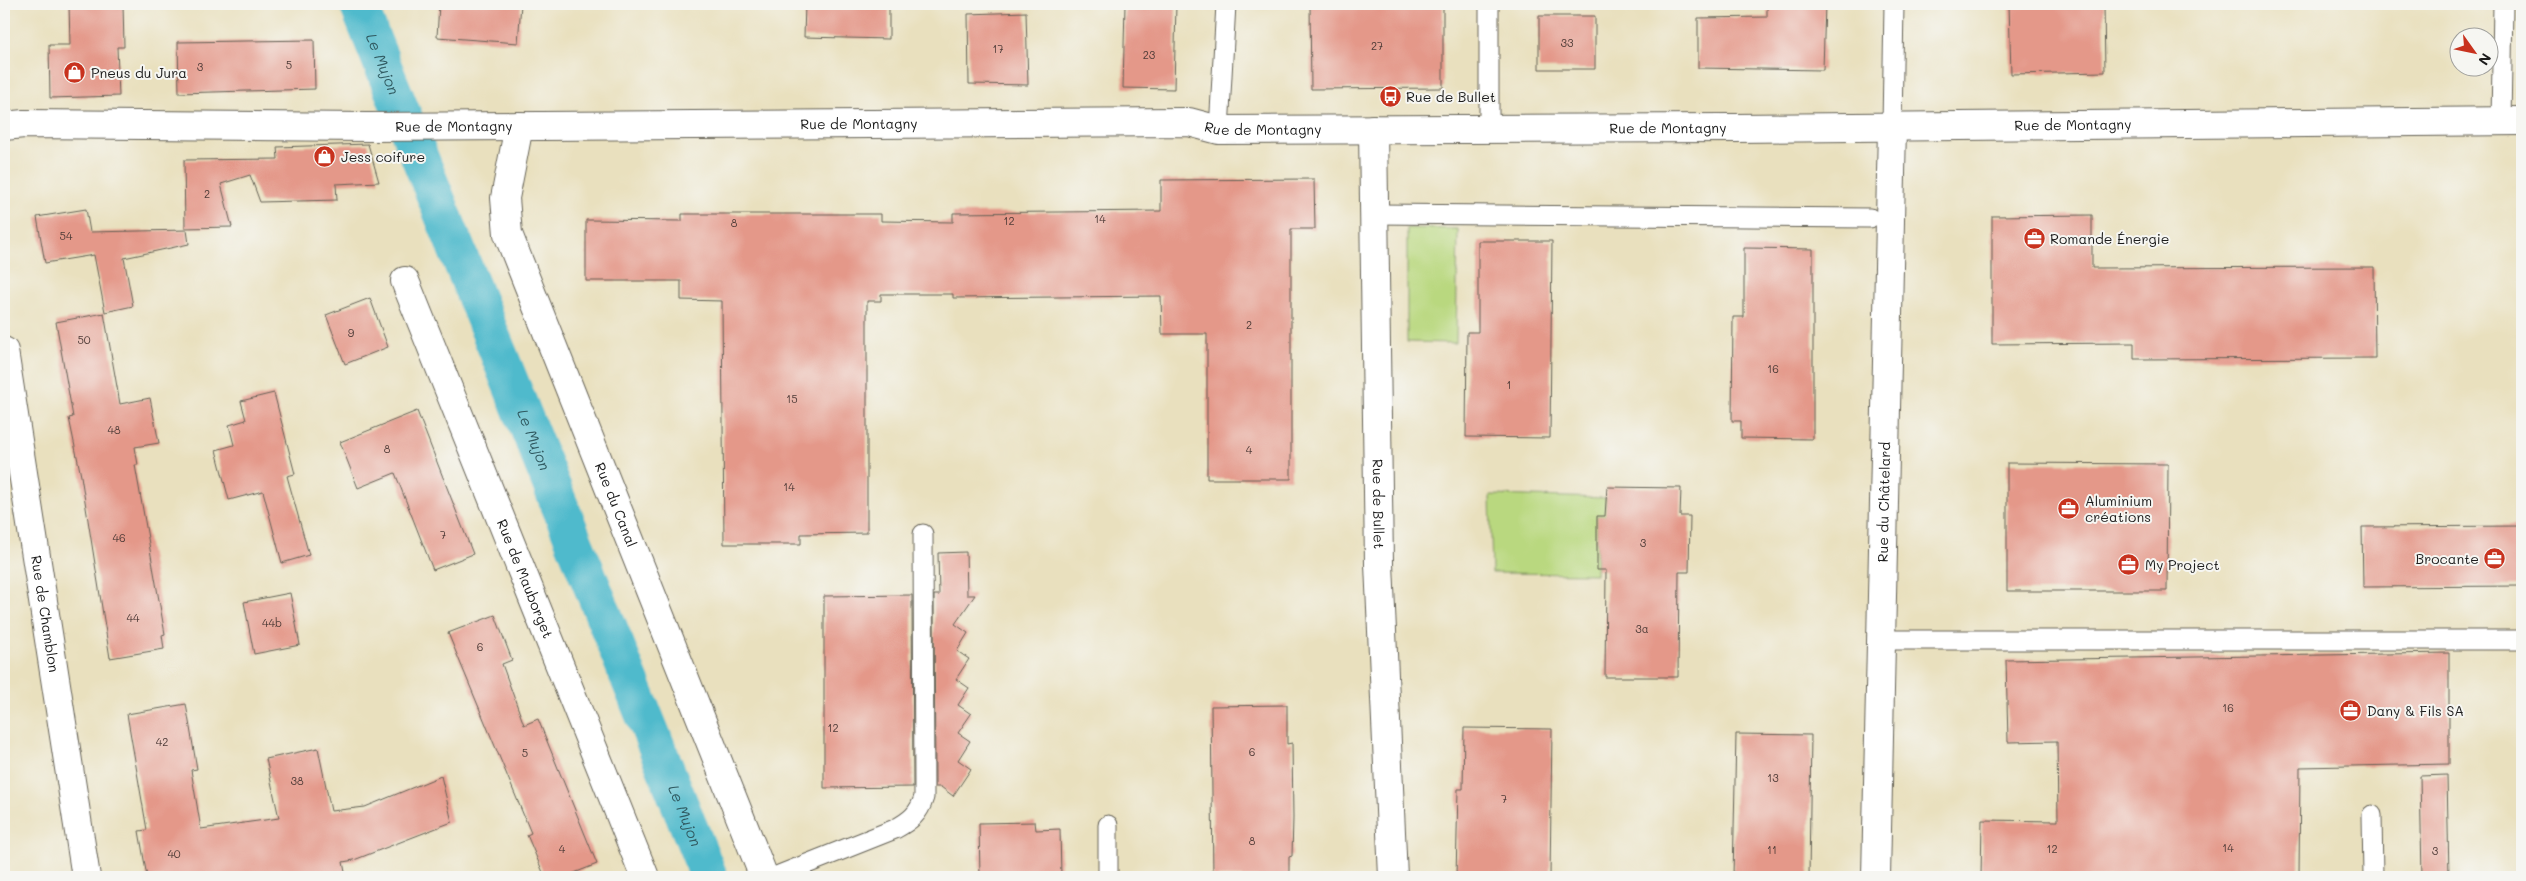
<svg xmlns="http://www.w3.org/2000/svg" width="2526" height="881" viewBox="0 0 2526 881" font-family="Mali,sans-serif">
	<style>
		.green { fill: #b9d87f; stroke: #6a7a4e }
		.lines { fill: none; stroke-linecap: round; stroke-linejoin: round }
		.canal { stroke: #50bacc; stroke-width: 38 }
		.building { fill: #e49889 }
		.service-casing { stroke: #646155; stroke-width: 21 }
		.minor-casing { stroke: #646155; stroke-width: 30 }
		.tertiary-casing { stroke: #646155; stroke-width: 30 }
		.service { stroke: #fff; stroke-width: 19 }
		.minor { stroke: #fff; stroke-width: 28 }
		.tertiary { stroke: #fff; stroke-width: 28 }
		.labels { text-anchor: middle; stroke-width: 4; stroke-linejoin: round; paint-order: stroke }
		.number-label { font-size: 11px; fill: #4e3b37 }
		.poi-label { font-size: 14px; fill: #1c1c1c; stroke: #f6f6f2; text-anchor: start }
		.street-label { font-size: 14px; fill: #1c1c1c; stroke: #f6f6f2 }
		.water-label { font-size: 15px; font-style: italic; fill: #315b62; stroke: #f6f6f2 }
	</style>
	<rect width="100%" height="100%" fill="#f6f6f2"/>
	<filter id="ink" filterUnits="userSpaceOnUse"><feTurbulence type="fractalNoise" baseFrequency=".02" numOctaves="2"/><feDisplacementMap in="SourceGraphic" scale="10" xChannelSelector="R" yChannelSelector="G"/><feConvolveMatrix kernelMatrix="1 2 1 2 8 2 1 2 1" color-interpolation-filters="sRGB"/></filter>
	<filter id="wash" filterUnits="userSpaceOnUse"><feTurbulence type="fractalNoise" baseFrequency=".0096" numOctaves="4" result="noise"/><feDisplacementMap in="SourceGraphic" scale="20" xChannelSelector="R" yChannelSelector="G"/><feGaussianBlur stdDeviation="1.12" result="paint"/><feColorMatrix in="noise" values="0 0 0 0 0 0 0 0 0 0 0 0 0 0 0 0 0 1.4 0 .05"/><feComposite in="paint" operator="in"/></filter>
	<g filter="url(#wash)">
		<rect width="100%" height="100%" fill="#e9e0be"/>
		<path class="green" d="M 1407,228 L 1458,229 L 1456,343 L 1407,342 Z
			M 1490,495 L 1606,498 L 1606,516 L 1597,516 L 1596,574 L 1492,573 Z"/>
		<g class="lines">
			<path class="canal" id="s1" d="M 358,4 L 709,877"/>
		</g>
		<g id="blocks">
			<path class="building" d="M 69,4 L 123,4 L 124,47 L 117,47 L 119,96 L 50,98 L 49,45 L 70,45 Z
				M 439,4 L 521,4 L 518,43 L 437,37 Z
				M 805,4 L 889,4 L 889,39 L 804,37 Z
				M 1125,4 L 1176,4 L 1174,89 L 1123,88 Z
				M 1310,4 L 1443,4 L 1443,88 L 1311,89 Z
				M 1767,4 L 1825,4 L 1823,70 L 1698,68 L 1698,18 L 1767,17 Z
				M 2009,4 L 2104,4 L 2105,72 L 2011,74 Z
				M 1026,12 L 1028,85 L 969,84 L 968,14 Z
				M 1539,16 L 1595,16 L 1595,69 L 1539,69 Z
				M 314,40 L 315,89 L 179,93 L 178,42 Z
				M 368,144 L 379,182 L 336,184 L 337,200 L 260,202 L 250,175 L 221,184 L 232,227 L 185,228 L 184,160 L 278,159 L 277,147 Z
				M 1314,179 L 1315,229 L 1291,229 L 1291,479 L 1207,479 L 1207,334 L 1162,334 L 1161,296 L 953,298 L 953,294 L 881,294 L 881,301 L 867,301 L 867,533 L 801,534 L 801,544 L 724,544 L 722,301 L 681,300 L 681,281 L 586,281 L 586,220 L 682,221 L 682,214 L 881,214 L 881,221 L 953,222 L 953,213 L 1161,211 L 1161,180 Z
				M 86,209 L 90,232 L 187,230 L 189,244 L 124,258 L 133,306 L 105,312 L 94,255 L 45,263 L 37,217 Z
				M 2092,215 L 2092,268 L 2374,267 L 2375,358 L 2134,359 L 2134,343 L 1992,344 L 1992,216 Z
				M 1478,241 L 1552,241 L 1550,438 L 1466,437 L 1467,332 L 1478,332 Z
				M 1744,248 L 1813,249 L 1813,439 L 1741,438 L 1741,421 L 1732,421 L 1733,317 L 1744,317 Z
				M 370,298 L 388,347 L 345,364 L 326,315 Z
				M 104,313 L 120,404 L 150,398 L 159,443 L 135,447 L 138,465 L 135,465 L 165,634 L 162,635 L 164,649 L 110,658 L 81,476 L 69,418 L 73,417 L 56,322 Z
				M 274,393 L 295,474 L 287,476 L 309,555 L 282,563 L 263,491 L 229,500 L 216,450 L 234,445 L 229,425 L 246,420 L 241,401 Z
				M 417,411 L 473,554 L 433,570 L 395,473 L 358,488 L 340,442 Z
				M 2007,463 L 2168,464 L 2167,591 L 2007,591 Z
				M 1607,487 L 1681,488 L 1680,516 L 1690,516 L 1689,572 L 1679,572 L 1678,677 L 1605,677 L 1606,570 L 1597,570 L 1597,516 L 1605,516 Z
				M 2522,526 L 2522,586 L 2363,587 L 2362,527 Z
				M 966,552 L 967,595 L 975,595 L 955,624 L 968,633 L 957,651 L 969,659 L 956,679 L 969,688 L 958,705 L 971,714 L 958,733 L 970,741 L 958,760 L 971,769 L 953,796 L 941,787 L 935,787 L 934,595 L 939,595 L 938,553 Z
				M 290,593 L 300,645 L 254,654 L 244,602 Z
				M 912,595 L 913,787 L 824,788 L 824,596 Z
				M 495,615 L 512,660 L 502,664 L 524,725 L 538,719 L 597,864 L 564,877 L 545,877 L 527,835 L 531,833 L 448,633 Z
				M 2449,653 L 2449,764 L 2300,767 L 2299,877 L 1981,877 L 1982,820 L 2058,821 L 2057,741 L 2008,742 L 2006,660 Z
				M 186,704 L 197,769 L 191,770 L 201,829 L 279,818 L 266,759 L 318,748 L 331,811 L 365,807 L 441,776 L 452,822 L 354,860 L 343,862 L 346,877 L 147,877 L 139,831 L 147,830 L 127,714 Z
				M 1287,705 L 1287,744 L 1292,743 L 1293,818 L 1292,856 L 1289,857 L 1289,877 L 1213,877 L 1211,706 Z
				M 1464,728 L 1552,729 L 1550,877 L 1456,877 L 1458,789 L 1463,789 Z
				M 1736,734 L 1811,735 L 1809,877 L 1733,877 Z
				M 2447,775 L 2449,877 L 2422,877 L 2420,776 Z
				M 1035,822 L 1036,830 L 1060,829 L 1061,877 L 980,877 L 979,823 Z"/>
		</g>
	</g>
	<g filter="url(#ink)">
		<use href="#blocks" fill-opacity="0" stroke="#646155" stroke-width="1"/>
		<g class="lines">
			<defs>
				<path id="service" d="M 2501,121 L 2503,4
					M 1892,127 L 1894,4
					M 1489,128 L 1489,4
					M 1219,130 L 1226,4
					M 1376,214 L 1870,218
					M 1881,640 L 2522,640
					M 2372,815 L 2373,877
					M 1108,825 L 1108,877
					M 774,877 L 895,829 C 910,821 919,814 924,797 L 923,534"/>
				<g id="minor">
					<path id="s2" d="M 4,126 L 24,124 L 368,127 L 1189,122 L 1219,130 L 1734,128 L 2522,121"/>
					<path id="s3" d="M 519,126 L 505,198 L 508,234 L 764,877"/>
					<path id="s4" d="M 1373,129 L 1379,564 L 1393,877"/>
					<path id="s5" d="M 405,281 L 645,877"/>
					<path id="s6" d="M 1876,877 L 1892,127"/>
				</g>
				<g id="tertiary">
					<path id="s7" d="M 4,351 L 86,877"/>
				</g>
			</defs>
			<use href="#service" class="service-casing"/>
			<use href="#minor" class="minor-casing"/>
			<use href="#tertiary" class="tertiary-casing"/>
			<use href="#service" class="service"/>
			<use href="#minor" class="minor"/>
			<use href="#tertiary" class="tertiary"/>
		</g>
	</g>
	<defs>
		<symbol id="shop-disc" viewBox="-11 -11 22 22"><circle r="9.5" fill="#c8321e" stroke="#f6f6f2"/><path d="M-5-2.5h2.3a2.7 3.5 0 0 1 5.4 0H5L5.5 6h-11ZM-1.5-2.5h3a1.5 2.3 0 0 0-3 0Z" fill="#fff"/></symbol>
		<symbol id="bus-disc" viewBox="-11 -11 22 22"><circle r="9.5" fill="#c8321e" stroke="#f6f6f2"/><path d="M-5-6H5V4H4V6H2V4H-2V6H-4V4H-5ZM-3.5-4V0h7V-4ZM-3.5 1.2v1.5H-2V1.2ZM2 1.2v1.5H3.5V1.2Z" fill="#fff"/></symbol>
		<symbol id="office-disc" viewBox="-11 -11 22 22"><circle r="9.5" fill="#c8321e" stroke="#f6f6f2"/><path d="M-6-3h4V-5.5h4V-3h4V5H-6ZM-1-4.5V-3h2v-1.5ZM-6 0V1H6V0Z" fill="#fff"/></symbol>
	</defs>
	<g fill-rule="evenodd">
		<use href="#shop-disc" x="62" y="60" width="25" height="25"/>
		<use href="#bus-disc" x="1378" y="84" width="25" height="25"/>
		<use href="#shop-disc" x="312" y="144" width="25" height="25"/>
		<use href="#office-disc" x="2022" y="226" width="25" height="25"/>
		<use href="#office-disc" x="2056" y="496" width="25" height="25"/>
		<use href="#office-disc" x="2482" y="546" width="25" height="25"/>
		<use href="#office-disc" x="2116" y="552" width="25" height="25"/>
		<use href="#office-disc" x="2338" y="698" width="25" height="25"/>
	</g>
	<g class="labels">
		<g class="number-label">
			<text x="1567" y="47">33</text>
			<text x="1377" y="50">27</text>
			<text x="998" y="53">17</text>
			<text x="1149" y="59">23</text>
			<text x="289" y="69">5</text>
			<text x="200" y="71">3</text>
			<text x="207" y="198">2</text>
			<text x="1100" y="223">14</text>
			<text x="1009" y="225">12</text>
			<text x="734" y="227">8</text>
			<text x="66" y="240">54</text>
			<text x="1249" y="329">2</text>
			<text x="351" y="337">9</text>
			<text x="84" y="344">50</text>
			<text x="1773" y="373">16</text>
			<text x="1509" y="389">1</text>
			<text x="792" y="403">15</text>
			<text x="114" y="434">48</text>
			<text x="387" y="453">8</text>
			<text x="1249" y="454">4</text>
			<text x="789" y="491">14</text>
			<text x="443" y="539">7</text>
			<text x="119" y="542">46</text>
			<text x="1643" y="547">3</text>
			<text x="133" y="622">44</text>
			<text x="272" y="627">44b</text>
			<text x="1642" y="633">3a</text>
			<text x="480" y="651">6</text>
			<text x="2228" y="712">16</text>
			<text x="833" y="732">12</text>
			<text x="162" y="746">42</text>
			<text x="1252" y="756">6</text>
			<text x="525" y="757">5</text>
			<text x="1773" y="782">13</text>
			<text x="297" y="785">38</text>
			<text x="1504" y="803">7</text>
			<text x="1252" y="845">8</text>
			<text x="2228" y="852">14</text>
			<text x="562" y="853">4</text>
			<text x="2052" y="853">12</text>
			<text x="1772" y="854">11</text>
			<text x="2435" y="855">3</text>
			<text x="174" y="858">40</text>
		</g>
		<g class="poi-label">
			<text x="91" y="78">Pneus du Jura</text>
			<text x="1406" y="102">Rue de Bullet</text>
			<text x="341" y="162">Jess coifure</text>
			<text x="2050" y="244">Romande Énergie</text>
			<text x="2085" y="506">Aluminium<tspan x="2085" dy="16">créations</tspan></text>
			<text x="2479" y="564" text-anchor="end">Brocante</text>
			<text x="2145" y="570">My Project</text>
			<text x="2367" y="716">Dany &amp; Fils SA</text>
		</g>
		<g class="street-label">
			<text dy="5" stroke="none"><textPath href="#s2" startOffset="855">Rue de Montagny</textPath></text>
			<text dy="5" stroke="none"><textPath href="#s2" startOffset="2070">Rue de Montagny</textPath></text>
			<text dy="5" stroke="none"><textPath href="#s2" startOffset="450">Rue de Montagny</textPath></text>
			<text dy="5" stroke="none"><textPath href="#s2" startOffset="1260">Rue de Montagny</textPath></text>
			<text dy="5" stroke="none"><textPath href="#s2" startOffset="1665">Rue de Montagny</textPath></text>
			<text dy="5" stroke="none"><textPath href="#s6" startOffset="375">Rue du Châtelard</textPath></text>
			<text dy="5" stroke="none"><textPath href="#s4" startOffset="375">Rue de Bullet</textPath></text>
			<text dy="5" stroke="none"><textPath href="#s3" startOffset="401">Rue du Canal</textPath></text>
			<text dy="5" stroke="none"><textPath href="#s5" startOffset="321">Rue de Mauborget</textPath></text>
			<text dy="5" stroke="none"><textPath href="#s7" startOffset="266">Rue de Chamblon</textPath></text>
		</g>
		<g class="water-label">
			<text dy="5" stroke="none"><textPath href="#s1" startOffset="65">Le Mujon</textPath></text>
			<text dy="5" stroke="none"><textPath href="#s1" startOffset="470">Le Mujon</textPath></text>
			<text dy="5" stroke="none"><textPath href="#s1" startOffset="875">Le Mujon</textPath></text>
		</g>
	</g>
	<rect width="2526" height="881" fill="none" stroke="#f6f6f2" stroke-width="20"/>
	<g transform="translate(2474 52) rotate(123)"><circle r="24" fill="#f6f6f2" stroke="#9f9f9c"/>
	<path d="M0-4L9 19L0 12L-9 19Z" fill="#c8321e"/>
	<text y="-8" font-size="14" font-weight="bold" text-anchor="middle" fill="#1c1c1c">N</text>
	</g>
</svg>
